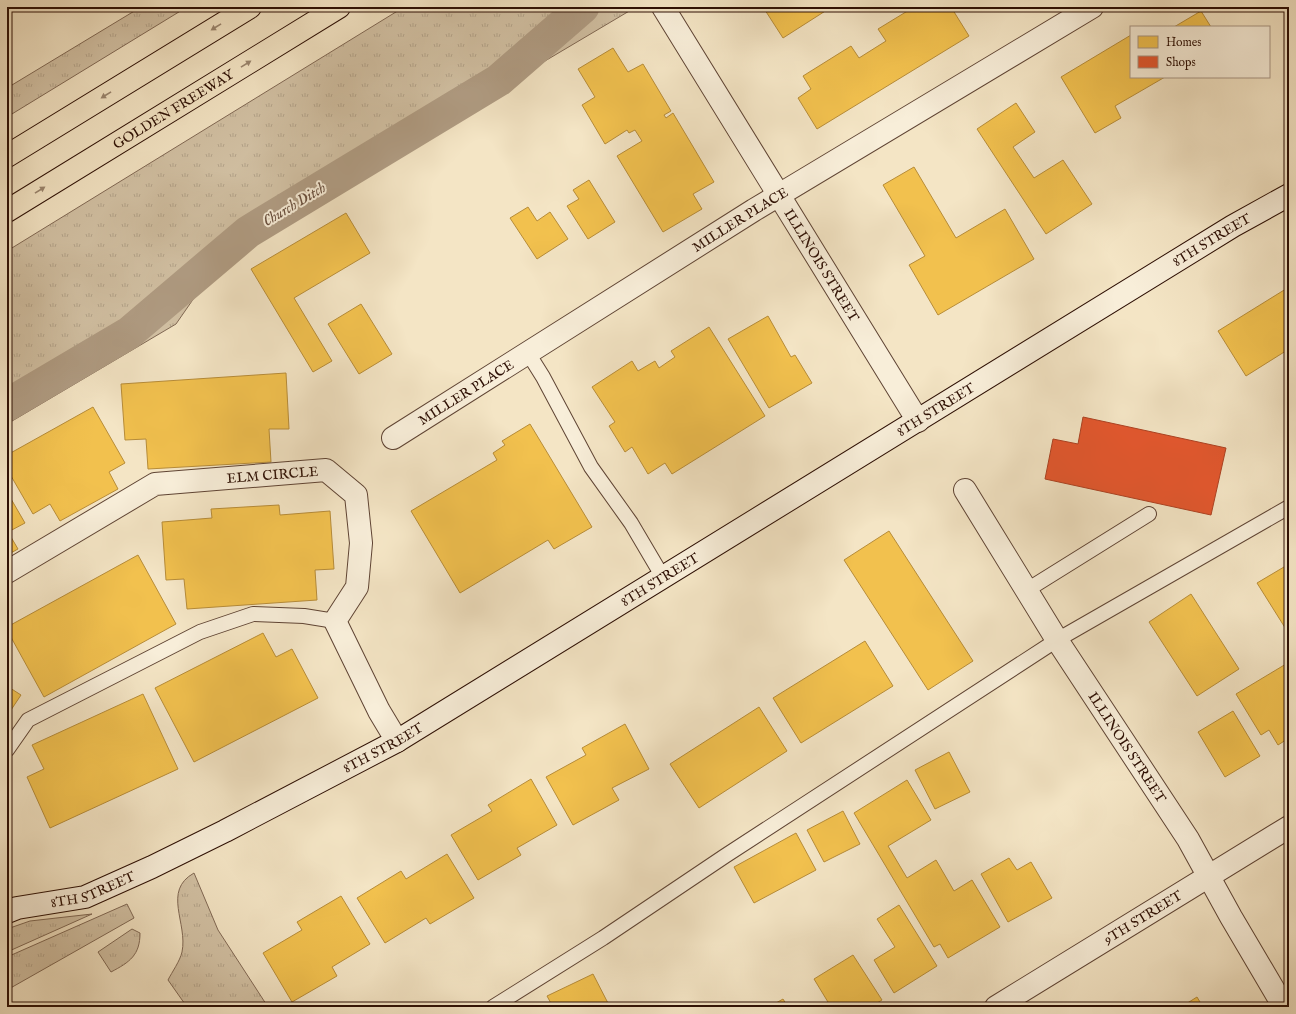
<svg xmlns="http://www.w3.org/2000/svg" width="1296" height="1014" viewBox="0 0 1296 1014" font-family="'IM FELL English',serif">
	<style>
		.grass { fill: url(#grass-tufts); stroke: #806854 }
		.homes { fill: #f2c14e; stroke: #b78c38 }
		.shops { fill: #e4572e; stroke: #ad4121 }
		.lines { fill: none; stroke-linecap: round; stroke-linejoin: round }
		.canal { stroke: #b09c83; stroke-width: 33 }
		.lane-casing { stroke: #5f4434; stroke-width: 16 }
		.street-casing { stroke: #5f4434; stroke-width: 24 }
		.secondary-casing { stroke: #2d0f04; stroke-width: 24 }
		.highway-casing { stroke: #2d0f04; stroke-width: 24 }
		.lane { stroke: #f8eed9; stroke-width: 14 }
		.street { stroke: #f8eed9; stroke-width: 22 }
		.secondary { stroke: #f8eed9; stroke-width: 22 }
		.highway { stroke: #f4e5c5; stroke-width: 22 }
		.oneway { fill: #9a856e }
		.labels { text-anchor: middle; stroke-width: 4; stroke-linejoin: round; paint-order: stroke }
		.street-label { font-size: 14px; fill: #2d0f04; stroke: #f8eed9 }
		.water-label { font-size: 15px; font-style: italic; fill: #684e3d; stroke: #f8eed9 }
	</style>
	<defs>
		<pattern id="grass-tufts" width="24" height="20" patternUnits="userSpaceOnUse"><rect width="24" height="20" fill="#d2c1a4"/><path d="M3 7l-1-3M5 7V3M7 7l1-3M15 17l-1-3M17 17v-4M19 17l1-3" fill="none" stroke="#b5a58c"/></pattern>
	</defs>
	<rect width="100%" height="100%" fill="#f4e5c5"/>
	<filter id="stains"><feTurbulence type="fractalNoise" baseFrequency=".005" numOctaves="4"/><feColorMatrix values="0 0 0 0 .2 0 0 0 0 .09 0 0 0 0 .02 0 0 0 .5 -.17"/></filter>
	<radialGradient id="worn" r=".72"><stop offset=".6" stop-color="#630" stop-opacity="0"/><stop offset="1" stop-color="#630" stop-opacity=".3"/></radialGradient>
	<path class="grass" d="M 141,7 L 187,7 L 7,117 L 7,88 Z
		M 404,7 L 636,7 L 228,249 L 176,324 L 7,424 L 7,251 Z
		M 194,873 L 218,930 L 268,1007 L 187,1007 L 168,980 C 172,972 180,961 182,952 C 188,923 162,891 194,873 Z
		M 127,904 L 134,918 L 7,990 L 7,957 Z
		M 92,914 L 7,952 L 7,929 L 30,921 Z
		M 132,929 L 140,933 C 140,955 130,962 111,972 L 98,952 Z"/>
	<path class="homes" d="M 763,7 L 829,7 L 830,8 L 783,38 Z
		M 914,7 L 931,7 L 933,11 L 940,7 L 951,7 L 969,36 L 817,129 L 798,98 L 811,89 L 803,76 L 851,46 L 859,58 L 886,41 L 878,29 Z
		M 1201,11 L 1211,27 L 1174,27 Z
		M 1131,35 L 1131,77 L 1165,77 L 1115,106 L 1121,118 L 1095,133 L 1061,77 Z
		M 613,48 L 628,72 L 643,64 L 671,111 L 664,115 L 666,118 L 673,113 L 714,182 L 693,194 L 702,209 L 663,232 L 617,156 L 642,141 L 635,130 L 629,133 L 627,130 L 605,144 L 582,105 L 595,97 L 578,69 Z
		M 1016,103 L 1035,132 L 1013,147 L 1034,178 L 1063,160 L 1092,204 L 1046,234 L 977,129 Z
		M 914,167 L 956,238 L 1005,209 L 1034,259 L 938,315 L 909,265 L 925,256 L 883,185 Z
		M 589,180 L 615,222 L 588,239 L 567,206 L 579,199 L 573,190 Z
		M 528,207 L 537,221 L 550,212 L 568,239 L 537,259 L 510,218 Z
		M 346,213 L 370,253 L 294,298 L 332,361 L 313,372 L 251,269 Z
		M 1289,287 L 1289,349 L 1246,376 L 1218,331 Z
		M 361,304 L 392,354 L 359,374 L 328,324 Z
		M 768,316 L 791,357 L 795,355 L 812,383 L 769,408 L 728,339 Z
		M 709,327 L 765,416 L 672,474 L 665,463 L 648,474 L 632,447 L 625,452 L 609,426 L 615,422 L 592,387 L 632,361 L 638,371 L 655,361 L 659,368 L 675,357 L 671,351 Z
		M 286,373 L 289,429 L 269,429 L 271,462 L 148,469 L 146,439 L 125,440 L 121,384 Z
		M 93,407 L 125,463 L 109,472 L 118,489 L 60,521 L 50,504 L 33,514 L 7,469 L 7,455 Z
		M 530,424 L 592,527 L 554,549 L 548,540 L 460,593 L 411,511 L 497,460 L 493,453 L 505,445 L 502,441 Z
		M 7,492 L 25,523 L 8,532 L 18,549 L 7,555 Z
		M 279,505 L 280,515 L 330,511 L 334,569 L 315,570 L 317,600 L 187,609 L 184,579 L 166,580 L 162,522 L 212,518 L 211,509 Z
		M 889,531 L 973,661 L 928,690 L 844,560 Z
		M 138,555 L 176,624 L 44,697 L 7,630 L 7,627 Z
		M 1289,564 L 1289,634 L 1257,583 Z
		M 1191,594 L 1239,669 L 1197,696 L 1149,622 Z
		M 263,633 L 276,657 L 292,649 L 318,698 L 194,762 L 155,688 Z
		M 865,641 L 893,686 L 801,743 L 773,698 Z
		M 1286,664 L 1289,668 L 1289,738 L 1278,745 L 1269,730 L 1261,735 L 1236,694 Z
		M 7,686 L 21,695 L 7,716 Z
		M 143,694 L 178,769 L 50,828 L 27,777 L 44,769 L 32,745 Z
		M 759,707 L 787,751 L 699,808 L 670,764 Z
		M 1233,711 L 1260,756 L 1225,777 L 1198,732 Z
		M 625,724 L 649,769 L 612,788 L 619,800 L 573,825 L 546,777 L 586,755 L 582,748 Z
		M 949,752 L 970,792 L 935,809 L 915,770 Z
		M 531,779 L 557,825 L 517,848 L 521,855 L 478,880 L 451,835 L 492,811 L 488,805 Z
		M 907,780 L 931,820 L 888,846 L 907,878 L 936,860 L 954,891 L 972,880 L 1000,927 L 948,958 L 940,944 L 934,947 L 854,813 Z
		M 843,811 L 860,844 L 824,862 L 807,830 Z
		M 796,833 L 816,870 L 754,903 L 734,867 Z
		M 447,854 L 474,898 L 430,924 L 426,918 L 385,943 L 357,898 L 401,871 L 406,879 Z
		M 1009,858 L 1017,870 L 1031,862 L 1052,898 L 1008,922 L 981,874 Z
		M 341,896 L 370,944 L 332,967 L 337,976 L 292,1002 L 263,953 L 302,930 L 297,922 Z
		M 899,905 L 937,966 L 894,993 L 874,960 L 895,947 L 877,919 Z
		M 853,955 L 882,1000 L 870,1007 L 831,1007 L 814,979 Z
		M 593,974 L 610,1007 L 553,1007 L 547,996 Z
		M 1197,997 L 1203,1007 L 1181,1007 Z
		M 783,999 L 788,1007 L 769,1007 Z"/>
	<path class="shops" d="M 1083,417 L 1226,448 L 1211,515 L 1045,479 L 1053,439 L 1078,444 Z"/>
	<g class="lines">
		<path class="canal" d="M 7,405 L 129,333 L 248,232 L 499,80 L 583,7"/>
		<defs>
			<path id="lane" d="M 528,353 L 543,377 L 591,467 L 631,523 L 664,579
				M 1027,590 L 1149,514
				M 7,750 L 28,720 L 200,632 L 253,614 L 304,616 L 335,621
				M 493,1007 L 603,938 L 725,856 L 1057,640 L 1289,507"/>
			<g id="street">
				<path id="s1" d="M 663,7 L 918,421"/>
				<path id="s2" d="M 393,438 L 754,210 L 1092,7"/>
				<path id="s3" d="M 965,490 L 1057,640 L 1188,839 L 1231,917 L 1284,1007"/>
				<path id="s4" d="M 7,572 L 155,484 L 326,470 L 356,495 L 361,543 L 357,587 L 335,621 L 379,711 L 397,741"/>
				<path id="s5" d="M 996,1007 L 1289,827"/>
			</g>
			<g id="secondary">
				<path id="s6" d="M 7,912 L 17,908 L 85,897 L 152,867 L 225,831 L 397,741 L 1233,226 L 1289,195"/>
			</g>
			<g id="highway">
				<path d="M 7,156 L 250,7"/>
				<path id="s7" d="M 7,211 L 339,7"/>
			</g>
		</defs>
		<use href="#lane" class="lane-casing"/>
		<use href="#street" class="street-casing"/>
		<use href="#secondary" class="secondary-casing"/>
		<use href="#highway" class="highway-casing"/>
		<use href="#lane" class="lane"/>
		<use href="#street" class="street"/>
		<use href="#secondary" class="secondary"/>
		<use href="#highway" class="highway"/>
	</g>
	<defs><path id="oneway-solid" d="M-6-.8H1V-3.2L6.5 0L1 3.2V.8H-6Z"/></defs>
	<g class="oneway">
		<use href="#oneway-solid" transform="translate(216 27) rotate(148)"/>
		<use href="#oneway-solid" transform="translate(246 64) rotate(-32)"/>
		<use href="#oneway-solid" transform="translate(106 95) rotate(148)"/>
		<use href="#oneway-solid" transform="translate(40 190) rotate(-32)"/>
	</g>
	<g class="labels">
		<g class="street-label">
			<text dy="5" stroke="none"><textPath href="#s7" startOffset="195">GOLDEN FREEWAY</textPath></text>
			<text dy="5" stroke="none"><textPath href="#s2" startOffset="410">MILLER PLACE</textPath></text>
			<text dy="5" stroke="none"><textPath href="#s6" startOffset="1385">8TH STREET</textPath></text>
			<text dy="5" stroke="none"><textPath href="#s1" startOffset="303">ILLINOIS STREET</textPath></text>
			<text dy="5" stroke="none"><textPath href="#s2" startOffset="86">MILLER PLACE</textPath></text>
			<text dy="5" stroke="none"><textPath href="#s6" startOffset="1061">8TH STREET</textPath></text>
			<text dy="5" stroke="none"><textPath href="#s4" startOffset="290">ELM CIRCLE</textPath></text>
			<text dy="5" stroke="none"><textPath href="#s6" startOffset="737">8TH STREET</textPath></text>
			<text dy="5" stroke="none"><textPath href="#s3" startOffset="304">ILLINOIS STREET</textPath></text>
			<text dy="5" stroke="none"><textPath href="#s6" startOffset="413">8TH STREET</textPath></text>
			<text dy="5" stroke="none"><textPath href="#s6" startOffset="89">8TH STREET</textPath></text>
			<text dy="5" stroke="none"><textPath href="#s5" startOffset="172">9TH STREET</textPath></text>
		</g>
		<g class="water-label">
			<text transform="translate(294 204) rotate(-31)" y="5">Church Ditch</text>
		</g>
	</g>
	<rect width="1296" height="1014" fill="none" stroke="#f4e5c5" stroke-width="24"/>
	<rect x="8" y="8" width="1280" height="998" fill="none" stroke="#2d0f04" stroke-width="2"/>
	<rect x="12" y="12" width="1272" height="990" fill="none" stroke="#2d0f04"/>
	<rect x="1130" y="26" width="140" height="52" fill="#f8eed9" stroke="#a79584"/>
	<rect x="1138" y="36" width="20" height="12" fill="#f2c14e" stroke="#a79584"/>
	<text x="1166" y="46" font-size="12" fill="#2d0f04">Homes</text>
	<rect x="1138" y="56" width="20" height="12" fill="#e4572e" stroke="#a79584"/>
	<text x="1166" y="66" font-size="12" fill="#2d0f04">Shops</text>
	<rect width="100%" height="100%" filter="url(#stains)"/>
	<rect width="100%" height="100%" fill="url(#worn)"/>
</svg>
